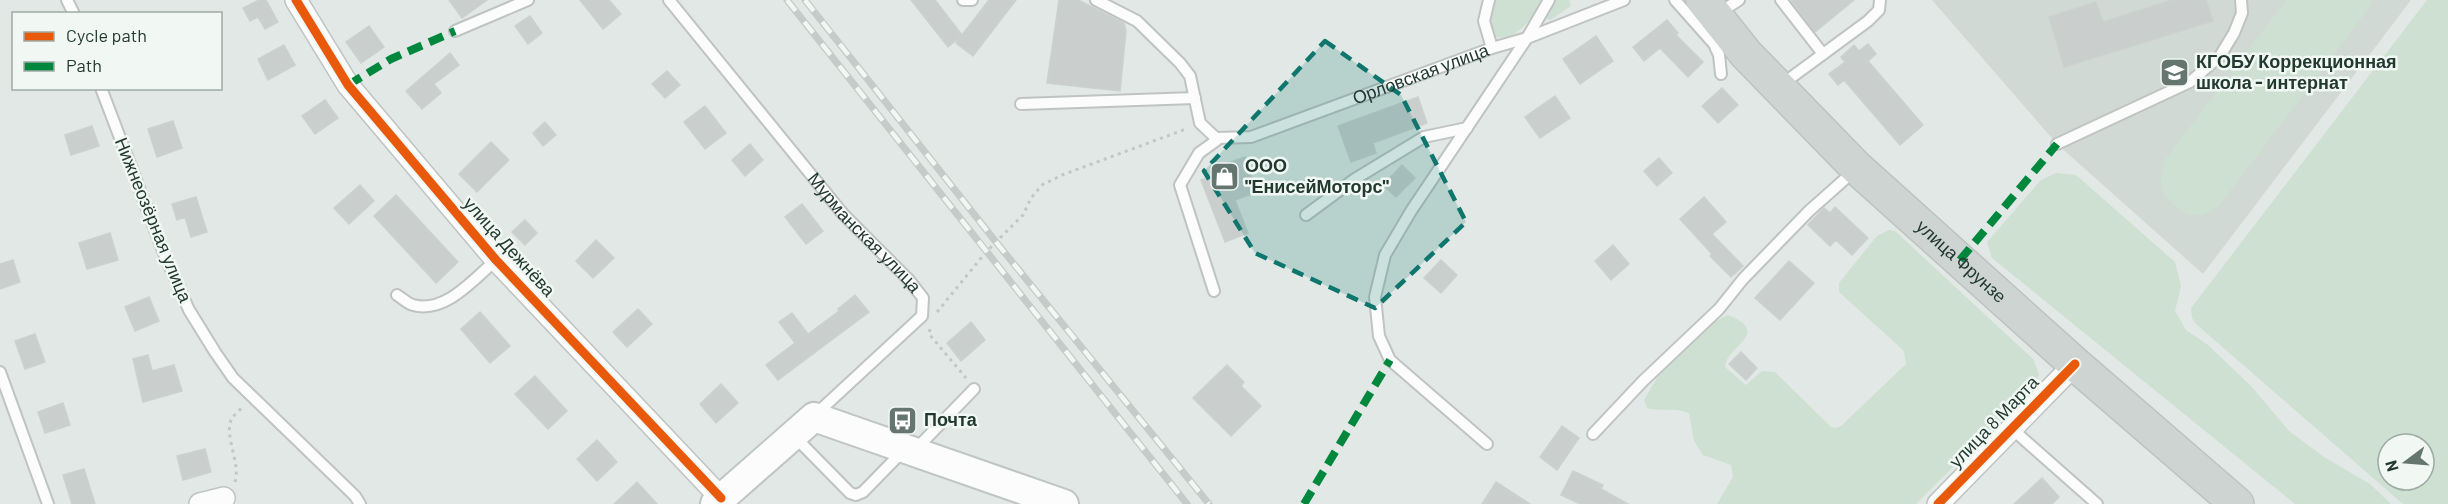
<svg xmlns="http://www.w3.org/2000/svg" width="2448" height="504" viewBox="0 0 2448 504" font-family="Barlow,sans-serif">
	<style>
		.built { fill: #d1d9d5 }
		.green { fill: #cde0d1; fill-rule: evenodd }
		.building { fill: #cacfcd; stroke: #cbd1ce; stroke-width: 1.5 }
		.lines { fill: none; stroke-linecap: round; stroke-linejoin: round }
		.lane-casing { stroke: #bfc4c2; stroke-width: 14 }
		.street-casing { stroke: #bfc4c2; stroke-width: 24 }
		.secondary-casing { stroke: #bfc5c2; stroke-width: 32 }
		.primary-casing { stroke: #bcc4c1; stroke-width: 36 }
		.path { stroke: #c0c8c4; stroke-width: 3; stroke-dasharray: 3 4.5; stroke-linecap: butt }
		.lane { stroke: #fbfcfb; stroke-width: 10 }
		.street { stroke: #fbfcfb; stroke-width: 21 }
		.secondary { stroke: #fbfcfb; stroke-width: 28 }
		.primary { stroke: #ced4d2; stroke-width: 33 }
		.rail-casing { stroke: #c6cac8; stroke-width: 7 }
		.rail { stroke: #f1f7f3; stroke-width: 4.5; stroke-dasharray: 14; stroke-linecap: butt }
		.quiet { stroke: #00873e; stroke-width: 8; stroke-dasharray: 15 8; stroke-linecap: butt }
		.cycleway-casing { stroke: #f1f7f3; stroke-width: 13 }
		.cycleway { stroke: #e8590c; stroke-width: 9 }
		.marked { fill: #0f766e; fill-opacity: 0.2; stroke: #0f766e; stroke-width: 4.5; stroke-dasharray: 12 8; stroke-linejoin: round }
		.labels { text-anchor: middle; stroke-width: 5; stroke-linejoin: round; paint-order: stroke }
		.poi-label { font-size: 18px; font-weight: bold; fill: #223931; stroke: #f1f7f3; text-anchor: start }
		.street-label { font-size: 18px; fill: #223931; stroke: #f1f7f3 }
	</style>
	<rect width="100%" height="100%" fill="#e2e8e5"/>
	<path class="built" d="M 1932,0 L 2411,0 L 2203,274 L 2057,144 Z"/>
	<path class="green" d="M 1497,0 L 1542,0 C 1531,18 1520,40 1495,37 C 1486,27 1489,10 1497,0 Z
		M 1554,0 L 1569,0 L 1571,6 L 1550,20 L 1545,17 Z
		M 2286,0 L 2373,0 L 2369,8 L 2219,206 L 2202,215 L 2188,215 C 2162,196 2156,194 2165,160 Z
		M 2427,0 L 2448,0 L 2448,504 L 2403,504 L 2196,324 L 2192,318 L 2191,308 ZM 2388,444 L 2424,444 L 2424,480 L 2388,480 Z
		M 2056,173 L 2076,175 L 2175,262 L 2181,286 L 2175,311 L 2186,330 L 2208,345 L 2251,386 L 2289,431 L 2324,457 L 2370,484 L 2391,504 L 2295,504 L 1992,258 L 1987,242 L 2041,180 Z
		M 1889,230 L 1895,231 L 2033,359 L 2039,374 L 2035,385 L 1916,504 L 1717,504 L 1733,477 L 1731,465 L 1703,455 L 1694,441 L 1689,413 C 1674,407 1662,412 1647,408 L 1644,400 L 1657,378 L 1668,366 L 1716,321 L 1728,315 C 1773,333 1726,346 1725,367 L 1746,385 L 1762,371 L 1775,372 L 1831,427 L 1836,428 L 1841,426 L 1906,364 L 1904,351 L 1839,292 L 1839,283 L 1877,236 Z"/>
	<path class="building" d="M 259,0 L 266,0 L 278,22 L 265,29 L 258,17 L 250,21 L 243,8 Z
		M 449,0 L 487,0 L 462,18 Z
		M 580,0 L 609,0 L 621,14 L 603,29 Z
		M 911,0 L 935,0 L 962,35 L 989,0 L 1016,0 L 973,56 L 956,43 L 960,37 L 948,47 Z
		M 1059,0 L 1078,0 L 1124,23 L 1126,31 L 1120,91 L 1047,83 Z
		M 1791,0 L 1854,0 L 1815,32 Z
		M 2172,0 L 2206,0 L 2213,21 L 2064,67 L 2049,17 L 2096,2 L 2103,22 Z
		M 530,16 L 542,33 L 528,44 L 515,26 Z
		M 1667,20 L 1678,33 L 1676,35 L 1703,62 L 1688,77 L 1660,48 L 1644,61 L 1633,47 Z
		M 369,26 L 384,47 L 361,63 L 346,42 Z
		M 1596,36 L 1613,61 L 1580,84 L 1563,59 Z
		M 1868,44 L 1876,54 L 1868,61 L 1923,125 L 1900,145 L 1844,80 L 1838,85 L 1829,74 L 1845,62 L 1841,57 L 1854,45 L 1859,51 Z
		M 284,45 L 295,65 L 268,80 L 258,59 Z
		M 450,53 L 459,65 L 434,84 L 441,93 L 422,109 L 406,91 Z
		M 667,71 L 680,85 L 665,98 L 652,84 Z
		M 1722,88 L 1738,105 L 1718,123 L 1702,106 Z
		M 1555,96 L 1570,118 L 1540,138 L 1525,117 Z
		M 1418,97 L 1427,123 L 1373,143 L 1376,153 L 1351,162 L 1338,126 Z
		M 325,100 L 338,118 L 315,134 L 302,116 Z
		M 705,106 L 726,133 L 705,149 L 684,122 Z
		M 173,121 L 182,148 L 157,157 L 148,129 Z
		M 545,122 L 556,135 L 543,146 L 533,133 Z
		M 92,126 L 99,146 L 71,155 L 65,135 Z
		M 491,142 L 509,160 L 477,192 L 459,174 Z
		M 750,144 L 763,160 L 745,176 L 732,160 Z
		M 1245,157 L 1257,192 L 1235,200 L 1248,233 L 1225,242 L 1201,180 L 1231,169 L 1228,163 Z
		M 1659,158 L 1672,173 L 1657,186 L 1644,171 Z
		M 1402,165 L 1415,178 L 1396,197 L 1383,185 Z
		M 360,185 L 374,201 L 349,224 L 334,208 Z
		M 396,195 L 458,262 L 436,283 L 374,216 Z
		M 196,197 L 207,232 L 191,237 L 185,217 L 177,220 L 172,204 Z
		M 1704,197 L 1726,222 L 1712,234 L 1743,266 L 1731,277 L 1710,256 L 1712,254 L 1680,219 Z
		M 802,204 L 823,231 L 806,244 L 785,217 Z
		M 1835,207 L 1868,238 L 1852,255 L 1836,240 L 1830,246 L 1808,225 L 1824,208 L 1830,213 Z
		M 525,220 L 537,233 L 525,245 L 512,232 Z
		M 110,233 L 118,260 L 87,269 L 79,243 Z
		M 596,240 L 614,258 L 593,278 L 576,261 Z
		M 1613,245 L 1629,264 L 1611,280 L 1595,261 Z
		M 13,260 L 20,282 L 0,289 L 0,264 Z
		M 1441,260 L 1457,275 L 1441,293 L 1424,278 Z
		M 1789,261 L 1814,283 L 1780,320 L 1755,298 Z
		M 855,295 L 869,312 L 778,380 L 766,365 L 795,343 L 779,322 L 792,313 L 808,334 L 839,311 L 838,309 Z
		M 149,297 L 159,321 L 135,331 L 125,307 Z
		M 638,309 L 652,324 L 627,347 L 613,332 Z
		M 480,312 L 510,346 L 490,363 L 461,329 Z
		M 971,322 L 985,340 L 961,361 L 947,343 Z
		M 35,334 L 45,362 L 25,369 L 15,341 Z
		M 1741,352 L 1757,368 L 1746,380 L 1729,364 Z
		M 148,355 L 152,371 L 174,365 L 182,391 L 143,402 L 133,359 Z
		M 1227,365 L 1244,382 L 1241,386 L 1261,406 L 1231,436 L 1193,398 Z
		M 535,376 L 567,411 L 548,429 L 515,394 Z
		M 721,384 L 738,403 L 716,423 L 700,404 Z
		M 63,403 L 70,425 L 45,433 L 38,412 Z
		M 1562,426 L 1579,438 L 1557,470 L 1540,457 Z
		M 597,440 L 617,462 L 597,481 L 577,459 Z
		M 205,449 L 211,472 L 183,480 L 177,456 Z
		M 84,469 L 95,504 L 72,504 L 63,475 Z
		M 1573,471 L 1603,485 L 1601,489 L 1628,504 L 1580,504 L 1561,495 Z
		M 2042,478 L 2059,497 L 2052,504 L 2014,504 Z
		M 637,482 L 657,504 L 614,504 L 631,488 Z
		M 1496,482 L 1530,504 L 1482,504 Z"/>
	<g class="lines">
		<defs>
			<g id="lane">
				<path d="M 67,0 L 74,14"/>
				<path id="s1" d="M 669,0 L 843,214 L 909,280 L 923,298 L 922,316 L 816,414"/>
				<path d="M 963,0 L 972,0"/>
				<path d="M 1096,0 L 1137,21 L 1180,63 L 1190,76 L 1200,123 L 1216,138"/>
				<path d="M 1489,0 L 1484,21 L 1492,48"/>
				<path d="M 1675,0 L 1714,44 L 1719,55 L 1721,74"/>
				<path d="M 1781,0 L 1823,54"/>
				<path d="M 1719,13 L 1739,0"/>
				<path d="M 455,31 L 528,0"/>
				<path d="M 1781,85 L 1868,21 L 1879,10 L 1880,0"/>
				<path d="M 101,88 L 165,256 L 189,310 L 215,352 L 233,378 L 355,496 L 360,504"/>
				<path d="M 1021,104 L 1195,98"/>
				<path id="s2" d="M 1216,138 L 1251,137 L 1492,48 L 1527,38 L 1624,0"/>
				<path d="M 2057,144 L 2190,82 L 2220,56 L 2234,33 L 2242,13 L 2241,0"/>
				<path d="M 1306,215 L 1355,179 L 1424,137 L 1467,128"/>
				<path d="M 1214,291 L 1180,185 L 1199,153 L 1217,140 L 1216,138"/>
				<path d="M 397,295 C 402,298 408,304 413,305 C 445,314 474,279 496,260"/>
				<path d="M 0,372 L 48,504"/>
				<path d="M 2011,428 L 2097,504"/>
				<path d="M 1593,434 L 1643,381 L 1719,309 L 1743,279 L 1809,211 L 1854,171"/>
				<path d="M 793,435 L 850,493 L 856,495 L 863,492 L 903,451"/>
				<path d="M 1487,444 L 1390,360 L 1379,336 L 1375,297 L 1385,255 L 1411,211 L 1527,38 L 1549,0"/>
				<path d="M 915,450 L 974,389"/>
			</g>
			<path id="street" d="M 296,0 L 348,85 L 496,260 L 721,498
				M 200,504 L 224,498
				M 1938,504 L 2075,364"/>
			<path id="secondary" d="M 715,504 L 814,417 L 1064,504"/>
			<g id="primary">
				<path id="s3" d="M 1703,0 L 1746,54 L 1857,168 L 2075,364 L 2237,504"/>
			</g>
		</defs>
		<use href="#lane" class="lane-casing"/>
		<use href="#street" class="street-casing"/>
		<use href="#secondary" class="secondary-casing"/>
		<use href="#primary" class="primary-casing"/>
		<path class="path" d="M 937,312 L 986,252 L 1023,215 L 1031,198 L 1042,185 L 1062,175 L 1186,129
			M 930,329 L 929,334 L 966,378
			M 235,482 C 241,463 223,434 232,418 C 235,414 240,410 243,406"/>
		<use href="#lane" class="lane"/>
		<use href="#street" class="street"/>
		<use href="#secondary" class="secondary"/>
		<use href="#primary" class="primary"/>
		<defs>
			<path id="rail" d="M 787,0 L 1187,504
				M 805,0 L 996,242 L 1209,504"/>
		</defs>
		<use href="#rail" class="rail-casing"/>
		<use href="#rail" class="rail"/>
		<path class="quiet" d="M 348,85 L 391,59 L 455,31
			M 1960,260 L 2057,144
			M 1304,504 L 1390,360"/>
		<defs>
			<path id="cycleway" d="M 296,0 L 348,85 L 496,260 L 721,498
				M 1938,504 L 2075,364"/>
		</defs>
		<use href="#cycleway" class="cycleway-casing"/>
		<use href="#cycleway" class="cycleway"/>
	</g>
	<path class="marked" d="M 1325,41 L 1401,95 L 1466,222 L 1375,308 L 1255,253 L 1204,171 Z"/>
	<defs>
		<symbol id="school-square" viewBox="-11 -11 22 22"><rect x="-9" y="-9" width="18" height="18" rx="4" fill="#657670" stroke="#f1f7f3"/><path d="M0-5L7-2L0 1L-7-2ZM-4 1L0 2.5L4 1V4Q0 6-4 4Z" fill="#fff"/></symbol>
		<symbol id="shop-square" viewBox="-11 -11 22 22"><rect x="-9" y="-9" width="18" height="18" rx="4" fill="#657670" stroke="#f1f7f3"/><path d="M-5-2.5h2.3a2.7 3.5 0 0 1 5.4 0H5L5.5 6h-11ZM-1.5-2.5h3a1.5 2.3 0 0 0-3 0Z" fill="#fff"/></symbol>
		<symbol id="bus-square" viewBox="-11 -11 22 22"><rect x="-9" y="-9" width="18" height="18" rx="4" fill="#657670" stroke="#f1f7f3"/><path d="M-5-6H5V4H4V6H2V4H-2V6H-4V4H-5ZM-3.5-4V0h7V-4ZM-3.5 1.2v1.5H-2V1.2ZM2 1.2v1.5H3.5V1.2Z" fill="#fff"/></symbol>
	</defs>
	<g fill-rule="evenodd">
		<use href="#school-square" x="2158" y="56" width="33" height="33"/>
		<use href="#shop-square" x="1208" y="160" width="33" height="33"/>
		<use href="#bus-square" x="886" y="404" width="33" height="33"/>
	</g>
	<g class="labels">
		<g class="poi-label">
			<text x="2196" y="68">КГОБУ Коррекционная<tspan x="2196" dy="21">школа - интернат</tspan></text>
			<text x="1245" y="172">ООО<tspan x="1245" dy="21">"ЕнисейМоторс"</tspan></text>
			<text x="924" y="426">Почта</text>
		</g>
		<g class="street-label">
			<text dy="6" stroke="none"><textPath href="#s2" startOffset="216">Орловская улица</textPath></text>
			<text transform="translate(153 220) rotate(68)" y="6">Нижнеозёрная улица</text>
			<text dy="6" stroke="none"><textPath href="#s1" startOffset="304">Мурманская улица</textPath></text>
			<text transform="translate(509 247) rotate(48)" y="6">улица Дежнёва</text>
			<text dy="6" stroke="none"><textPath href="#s3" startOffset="368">улица Фрунзе</textPath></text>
			<text transform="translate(1994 422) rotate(-46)" y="6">улица 8 Марта</text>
		</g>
	</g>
	<rect x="12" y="12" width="210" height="78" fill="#f1f7f3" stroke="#9eaba5" stroke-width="1.5"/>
	<rect x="24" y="32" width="30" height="9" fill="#e8590c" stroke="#9eaba5" stroke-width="1.5"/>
	<text x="66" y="42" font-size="18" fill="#223931">Cycle path</text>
	<rect x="24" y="62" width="30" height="9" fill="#00873e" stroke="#9eaba5" stroke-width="1.5"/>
	<text x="66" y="72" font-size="18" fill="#223931">Path</text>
	<g transform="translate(2406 462) rotate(254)"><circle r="28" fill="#f1f7f3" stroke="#9eaba5" stroke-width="1.5"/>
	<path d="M0-4.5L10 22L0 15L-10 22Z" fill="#657670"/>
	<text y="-9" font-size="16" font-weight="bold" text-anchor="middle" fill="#223931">N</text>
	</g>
</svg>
